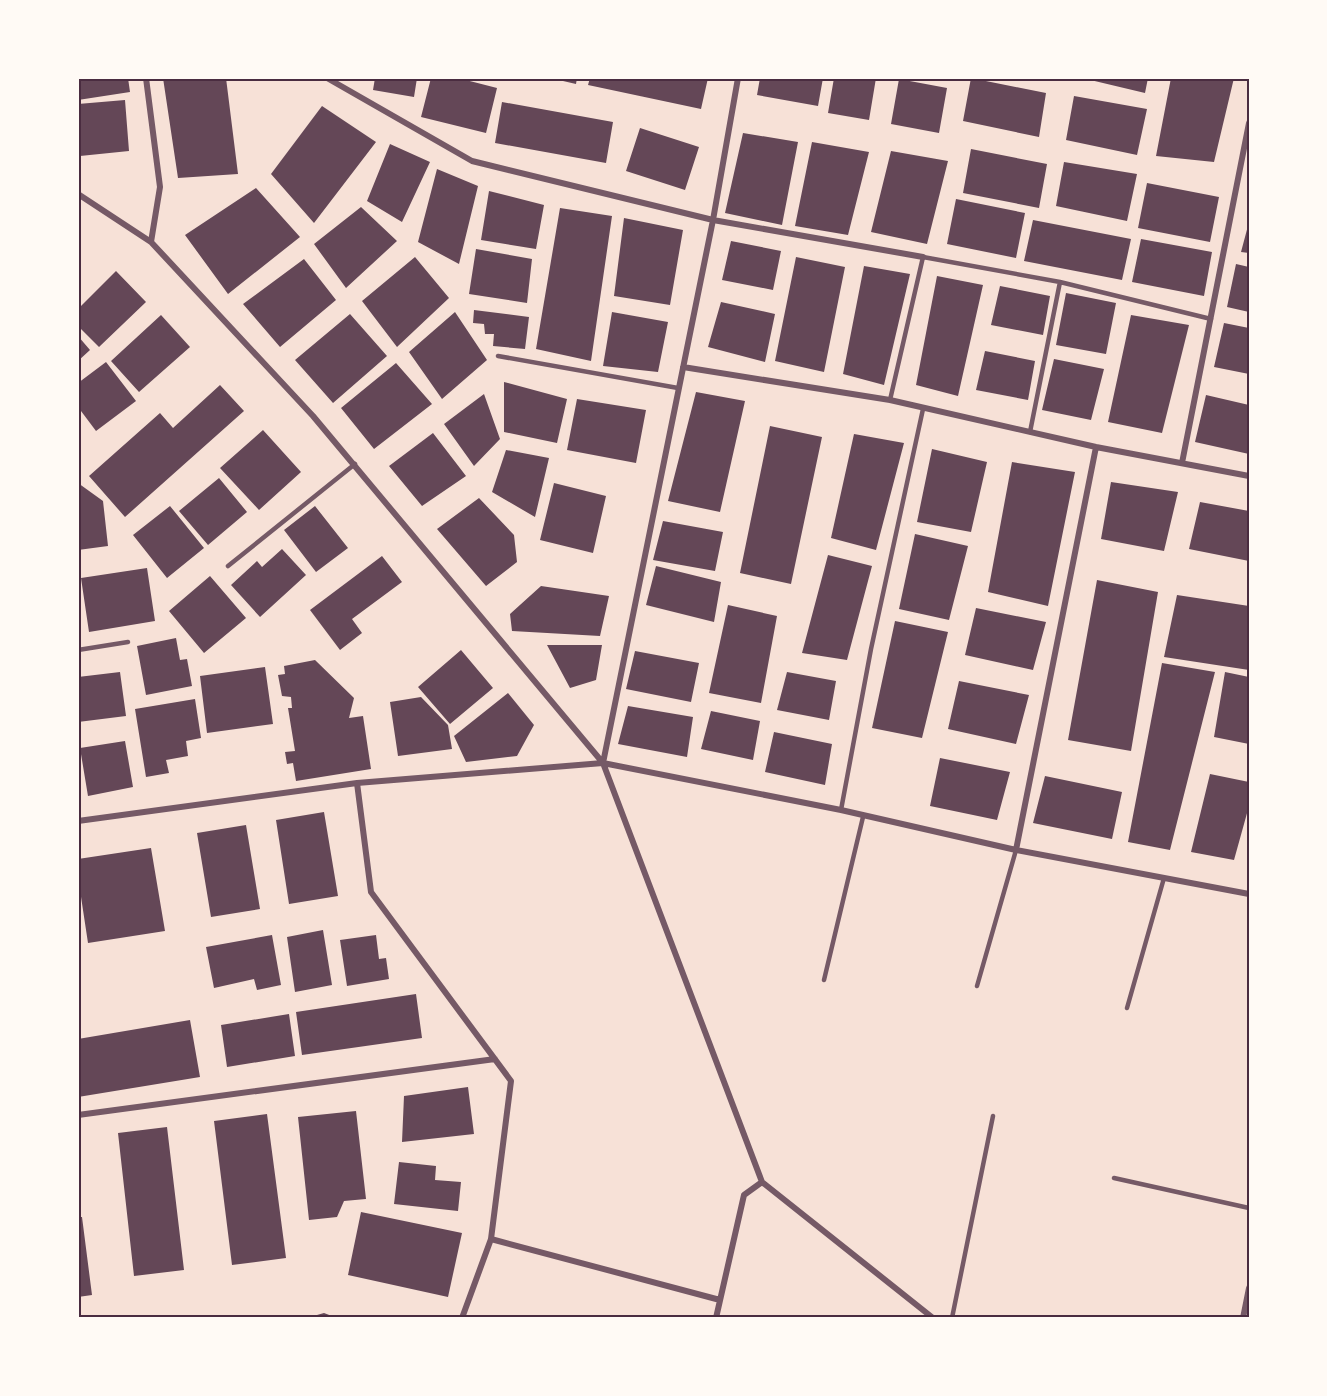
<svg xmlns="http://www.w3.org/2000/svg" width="1327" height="1396" viewBox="0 0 1327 1396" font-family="Signika,sans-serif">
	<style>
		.building { fill: #644757 }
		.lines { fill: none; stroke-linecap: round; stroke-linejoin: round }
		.service { stroke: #755966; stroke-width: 4.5 }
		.minor { stroke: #755966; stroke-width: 6 }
		.neatline { fill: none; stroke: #4a2c40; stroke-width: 2 }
	</style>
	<rect width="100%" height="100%" fill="#f7e1d7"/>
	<path class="building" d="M 78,78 L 128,78 L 130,92 L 78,100 Z
		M 163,78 L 226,78 L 238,174 L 178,178 Z
		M 375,78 L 417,78 L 414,97 L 373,90 Z
		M 431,78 L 458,78 L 497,88 L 486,133 L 421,117 Z
		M 550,78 L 577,78 L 576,84 Z
		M 590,78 L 708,78 L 701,109 L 588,85 Z
		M 760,78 L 823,78 L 818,106 L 757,95 Z
		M 834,78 L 876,78 L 869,120 L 828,113 Z
		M 971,78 L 1046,93 L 1039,137 L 963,121 Z
		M 1082,78 L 1148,78 L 1145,93 Z
		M 1171,78 L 1234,78 L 1214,162 L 1156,156 Z
		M 899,79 L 947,88 L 939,133 L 891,124 Z
		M 1074,96 L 1147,109 L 1137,155 L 1066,140 Z
		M 125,100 L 129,151 L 80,156 L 78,104 Z
		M 502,102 L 613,122 L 606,163 L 495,143 Z
		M 322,106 L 376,142 L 314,223 L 271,174 Z
		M 640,128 L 699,147 L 685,190 L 626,171 Z
		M 743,133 L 798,142 L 782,225 L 725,213 Z
		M 812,142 L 869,152 L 848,235 L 795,226 Z
		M 390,144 L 430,162 L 402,222 L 367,201 Z
		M 971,149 L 1047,164 L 1039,208 L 963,193 Z
		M 891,151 L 948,161 L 927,244 L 871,232 Z
		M 1064,162 L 1137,174 L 1127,221 L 1056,206 Z
		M 437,169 L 478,186 L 459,264 L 418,242 Z
		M 1147,183 L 1219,197 L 1210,242 L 1138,228 Z
		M 256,188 L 300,237 L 228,294 L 185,235 Z
		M 489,191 L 544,205 L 536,249 L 481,240 Z
		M 956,199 L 1025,213 L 1016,258 L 947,244 Z
		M 361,207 L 397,241 L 346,288 L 314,244 Z
		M 560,208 L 612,216 L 591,361 L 536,349 Z
		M 624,218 L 683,230 L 670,305 L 614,296 Z
		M 1033,220 L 1131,239 L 1122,280 L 1024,261 Z
		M 1249,222 L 1249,253 L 1241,252 Z
		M 1141,239 L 1212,252 L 1204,296 L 1132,282 Z
		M 731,241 L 781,251 L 773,290 L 722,280 Z
		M 476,249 L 532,259 L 527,303 L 469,294 Z
		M 415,257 L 449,298 L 397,347 L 362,301 Z
		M 796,257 L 845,267 L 824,372 L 775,361 Z
		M 304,259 L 336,300 L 280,347 L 243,304 Z
		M 1236,264 L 1249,267 L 1249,312 L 1227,307 Z
		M 864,266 L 910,274 L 884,385 L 843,374 Z
		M 116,271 L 146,302 L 99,347 L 78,326 L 78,309 Z
		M 937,276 L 983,285 L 958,396 L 916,385 Z
		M 1000,286 L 1050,296 L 1043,335 L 991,325 Z
		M 1066,293 L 1116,303 L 1106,354 L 1056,345 Z
		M 721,302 L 775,314 L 765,362 L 708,347 Z
		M 474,310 L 529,317 L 525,349 L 493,346 L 494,334 L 485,334 L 484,324 L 473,323 Z
		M 455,312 L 487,360 L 442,399 L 409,352 Z
		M 612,312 L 668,322 L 658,372 L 603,366 Z
		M 350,314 L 387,356 L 333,403 L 295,360 Z
		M 161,315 L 190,347 L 139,392 L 111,361 Z
		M 1131,315 L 1189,325 L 1162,433 L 1108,422 Z
		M 1224,323 L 1249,328 L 1249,374 L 1214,367 Z
		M 78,336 L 90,350 L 78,361 Z
		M 985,351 L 1035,361 L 1028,400 L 976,390 Z
		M 1054,359 L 1104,369 L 1091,420 L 1042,410 Z
		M 106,362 L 136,401 L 96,431 L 78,407 L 78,383 Z
		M 396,363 L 432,404 L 374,449 L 341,408 Z
		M 504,382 L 567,399 L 557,443 L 504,432 Z
		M 220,385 L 244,411 L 125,517 L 89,476 L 160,413 L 173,428 Z
		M 696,392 L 745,401 L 720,512 L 668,501 Z
		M 484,394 L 500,439 L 474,466 L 444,424 Z
		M 1206,395 L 1249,405 L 1249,454 L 1195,442 Z
		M 577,399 L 646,410 L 636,463 L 567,450 Z
		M 770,426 L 822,437 L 791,584 L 740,573 Z
		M 263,430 L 301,472 L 259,510 L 220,468 Z
		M 433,433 L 466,476 L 422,506 L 389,466 Z
		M 854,434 L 904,443 L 876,550 L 831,538 Z
		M 932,449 L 987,462 L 971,532 L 917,522 Z
		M 506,450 L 549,458 L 535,517 L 492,492 Z
		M 1012,462 L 1075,472 L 1048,606 L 988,592 Z
		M 219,478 L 247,512 L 208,545 L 179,511 Z
		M 1111,482 L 1178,492 L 1164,551 L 1101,539 Z
		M 78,483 L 103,501 L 108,546 L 78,550 Z
		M 554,483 L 606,496 L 593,553 L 540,540 Z
		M 479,498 L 514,535 L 517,562 L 486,586 L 437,529 Z
		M 1200,502 L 1249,511 L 1249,561 L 1189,549 Z
		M 170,506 L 204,548 L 167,578 L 133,535 Z
		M 315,506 L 348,548 L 316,572 L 284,530 Z
		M 663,521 L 723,532 L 715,571 L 653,560 Z
		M 915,534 L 968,546 L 949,620 L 899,609 Z
		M 282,549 L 306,575 L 260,617 L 231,585 L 257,561 L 262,567 Z
		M 828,555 L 872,566 L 847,660 L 802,653 Z
		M 382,556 L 402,582 L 352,619 L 362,633 L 340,650 L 310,610 Z
		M 656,566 L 721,582 L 714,622 L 646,605 Z
		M 147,568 L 155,621 L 89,632 L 81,578 Z
		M 210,576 L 246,618 L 204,653 L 169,611 Z
		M 1097,580 L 1158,592 L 1131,751 L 1068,740 Z
		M 541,586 L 609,596 L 600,636 L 512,631 L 510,614 Z
		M 1177,595 L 1249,606 L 1249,670 L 1164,657 Z
		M 728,605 L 777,616 L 761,703 L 709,693 Z
		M 976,608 L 1046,622 L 1033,670 L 965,655 Z
		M 895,621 L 948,632 L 922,738 L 872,728 Z
		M 176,638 L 180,660 L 187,659 L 192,686 L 146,695 L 137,646 Z
		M 547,645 L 602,645 L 596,680 L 570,688 Z
		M 461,650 L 493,688 L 450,724 L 418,687 Z
		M 635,651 L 699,663 L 691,702 L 626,689 Z
		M 315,660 L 354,698 L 349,718 L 363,716 L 371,769 L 296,781 L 293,763 L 287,764 L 285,752 L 295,751 L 288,708 L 292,708 L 291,697 L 282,696 L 278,675 L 285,674 L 284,666 Z
		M 1162,663 L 1215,672 L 1170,850 L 1128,842 Z
		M 265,667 L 273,724 L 207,733 L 200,676 Z
		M 120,672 L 126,716 L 78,722 L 78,677 Z
		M 787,672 L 836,681 L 829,720 L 777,710 Z
		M 1225,672 L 1249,677 L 1249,744 L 1214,737 Z
		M 959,681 L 1029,695 L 1016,744 L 948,729 Z
		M 508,693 L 534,725 L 517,756 L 466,762 L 454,736 Z
		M 421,697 L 448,725 L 452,749 L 398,756 L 390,702 Z
		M 195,699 L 201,738 L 186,741 L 188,756 L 166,760 L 169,773 L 146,777 L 135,709 Z
		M 628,706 L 693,717 L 687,757 L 618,744 Z
		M 711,711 L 760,721 L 753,760 L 701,749 Z
		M 774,732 L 832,744 L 825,785 L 765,772 Z
		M 125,741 L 133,787 L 88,796 L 80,748 Z
		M 940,758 L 1010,772 L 997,820 L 930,806 Z
		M 1210,774 L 1249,782 L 1249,806 L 1234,860 L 1191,852 Z
		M 1045,776 L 1122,792 L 1112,839 L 1033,823 Z
		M 324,812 L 338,896 L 289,904 L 276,820 Z
		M 246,825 L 260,909 L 211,917 L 197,833 Z
		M 151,848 L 165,931 L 88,943 L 78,877 L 78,859 Z
		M 323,930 L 332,985 L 295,992 L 287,937 Z
		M 272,935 L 281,985 L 257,990 L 254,979 L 214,988 L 206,947 Z
		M 376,935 L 379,959 L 386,958 L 389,979 L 347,986 L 340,940 Z
		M 416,994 L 422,1038 L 302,1055 L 296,1012 Z
		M 289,1014 L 295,1056 L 227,1067 L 221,1025 Z
		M 190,1020 L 200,1077 L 78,1097 L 78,1039 Z
		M 468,1087 L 474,1134 L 402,1142 L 404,1096 Z
		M 356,1111 L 366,1199 L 344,1201 L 337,1217 L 309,1220 L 298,1117 Z
		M 267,1114 L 286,1258 L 232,1265 L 214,1121 Z
		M 167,1127 L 184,1270 L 134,1276 L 118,1133 Z
		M 399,1162 L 436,1166 L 435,1180 L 461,1182 L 458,1211 L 394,1204 Z
		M 361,1212 L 462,1233 L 448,1297 L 348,1275 Z
		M 78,1217 L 82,1217 L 92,1295 L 78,1297 Z
		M 324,1313 L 337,1318 L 310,1318 L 310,1317 Z"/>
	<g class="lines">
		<path class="service" d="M 1060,282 L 1211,319
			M 498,356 L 678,388
			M 890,400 L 923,257 L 1060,282 L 1030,432
			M 228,566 L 355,464
			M 78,650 L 128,642
			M 841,810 L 871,649 L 923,409
			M 824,980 L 863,817
			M 977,986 L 1016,850
			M 1127,1008 L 1164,878
			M 1114,1178 L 1249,1208
			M 952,1318 L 993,1116"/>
		<path class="minor" d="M 146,78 L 160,187 L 151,242
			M 327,78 L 472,161 L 713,220 L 923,257
			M 78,194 L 151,242 L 313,416 L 603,763 L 762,1182 L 933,1318
			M 683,367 L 890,400 L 1096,447 L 1249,476
			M 1182,463 L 1249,123
			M 603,763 L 713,220 L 738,78
			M 357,783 L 371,892 L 511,1081 L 491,1239 L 462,1318
			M 78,821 L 357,783 L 603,763 L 841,810 L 1016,850 L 1249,894
			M 1016,850 L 1096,447
			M 78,1115 L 495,1059
			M 491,1239 L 720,1300
			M 716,1318 L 744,1195 L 762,1182
			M 1243,1318 L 1249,1288"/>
	</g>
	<rect width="1327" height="1396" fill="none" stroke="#fffaf5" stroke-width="159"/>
	<rect x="80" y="80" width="1168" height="1236" class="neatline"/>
</svg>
